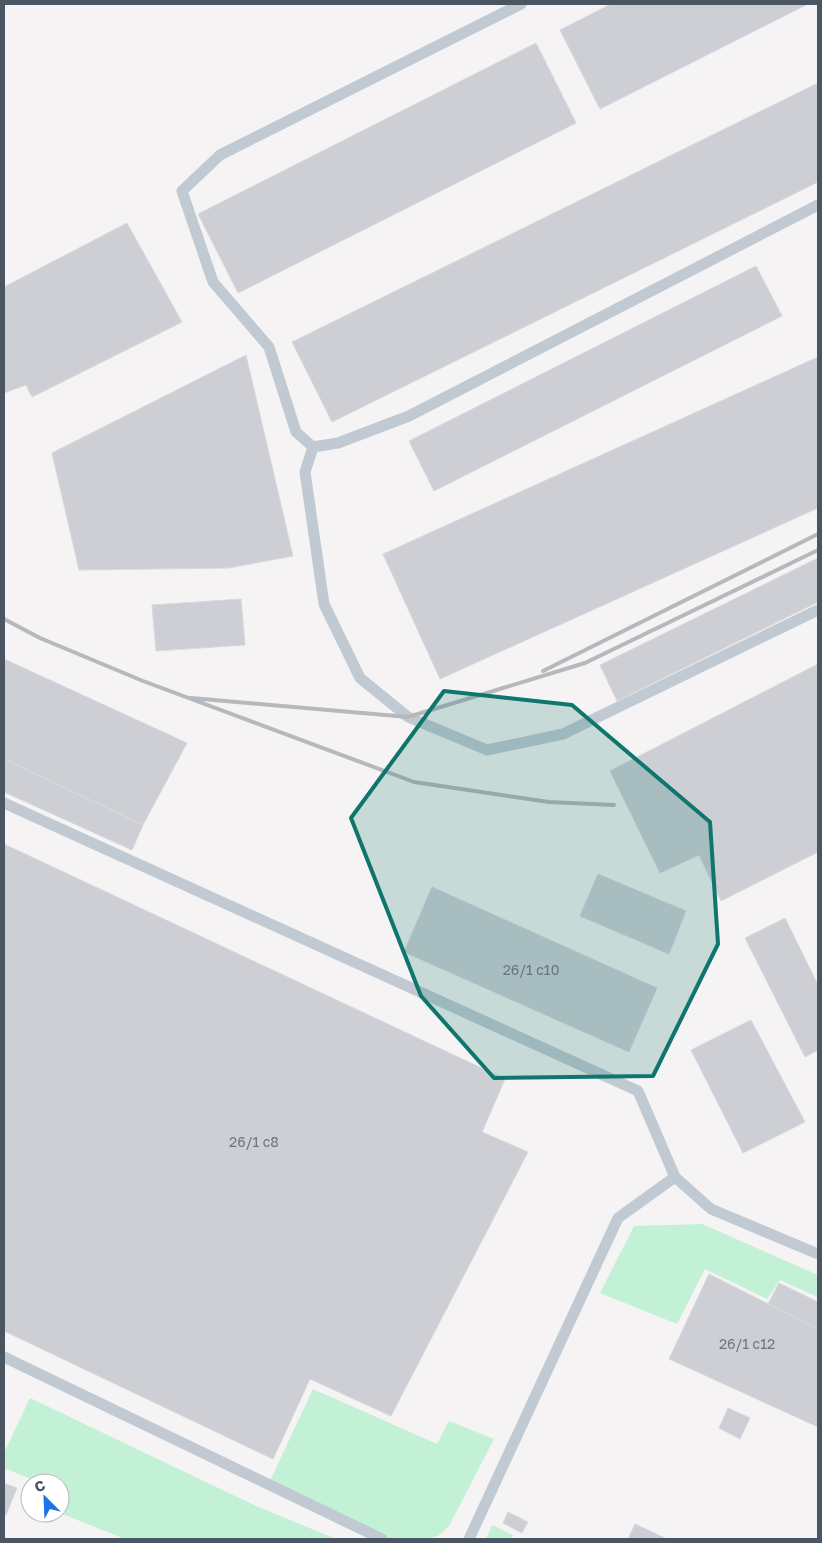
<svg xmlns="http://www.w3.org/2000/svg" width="822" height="1543" viewBox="0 0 822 1543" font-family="'Golos Text',sans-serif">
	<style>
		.green { fill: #c3f1d5 }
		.building { fill: #cdcfd5; stroke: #d7d9de }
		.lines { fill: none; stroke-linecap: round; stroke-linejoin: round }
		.lane { stroke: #c1cad2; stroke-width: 11 }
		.rail { stroke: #b5b8bd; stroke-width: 4 }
		.marked { fill: #0f766e; fill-opacity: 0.2; stroke: #0f766e; stroke-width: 4; stroke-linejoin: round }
		.labels { text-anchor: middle; stroke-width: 4; stroke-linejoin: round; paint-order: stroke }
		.number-label { font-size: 14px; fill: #6b747e }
	</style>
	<rect width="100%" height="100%" fill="#f5f3f3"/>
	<path class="green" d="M 702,1224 L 818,1275 L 818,1297 L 780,1280 L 767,1299 L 705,1269 L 677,1324 L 600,1293 L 634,1226 Z
		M 313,1389 L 437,1444 L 449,1421 L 494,1439 L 449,1526 L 438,1536 L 425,1539 L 388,1538 L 269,1483 Z
		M 30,1398 L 256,1506 L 336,1539 L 125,1539 L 60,1513 L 60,1483 L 30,1483 L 30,1501 L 24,1498 L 31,1479 L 4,1468 L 4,1453 Z
		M 492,1525 L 513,1535 L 511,1539 L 486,1539 Z"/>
	<path class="building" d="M 611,4 L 808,4 L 600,109 L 560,30 Z
		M 536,43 L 576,123 L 238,293 L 198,214 Z
		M 818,83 L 818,182 L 332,422 L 292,342 Z
		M 127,223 L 182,322 L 32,397 L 26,385 L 4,393 L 4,287 Z
		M 756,266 L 782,316 L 434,491 L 409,441 Z
		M 246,355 L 293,556 L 229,568 L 79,570 L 52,453 Z
		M 818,357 L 818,508 L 440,679 L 383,554 Z
		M 818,558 L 818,602 L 617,701 L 600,665 Z
		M 241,599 L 245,645 L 156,651 L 152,605 Z
		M 4,659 L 187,743 L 143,825 L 4,759 Z
		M 818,664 L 818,852 L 721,901 L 699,855 L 660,873 L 610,771 Z
		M 4,759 L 143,825 L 132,850 L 4,792 Z
		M 4,844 L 505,1079 L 482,1132 L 528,1152 L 391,1416 L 310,1379 L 273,1459 L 4,1331 Z
		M 598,874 L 686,911 L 669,954 L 580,916 Z
		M 432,887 L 657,988 L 629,1052 L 404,952 Z
		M 785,918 L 818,985 L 818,1050 L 805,1057 L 745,938 Z
		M 751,1020 L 805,1122 L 743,1153 L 691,1050 Z
		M 709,1274 L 818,1329 L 818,1427 L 669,1359 Z
		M 779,1283 L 818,1302 L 818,1329 L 768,1304 Z
		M 728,1408 L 750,1418 L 740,1439 L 719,1428 Z
		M 4,1483 L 17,1488 L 6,1515 L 4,1514 Z
		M 508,1512 L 528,1522 L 522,1533 L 503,1523 Z
		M 635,1524 L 667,1539 L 628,1539 Z"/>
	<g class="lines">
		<path class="lane" d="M 521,4 L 220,155 L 182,191 L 213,282 L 269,347 L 296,432 L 313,447 L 338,443 L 409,416 L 818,205
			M 313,447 L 305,472 L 324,604 L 360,678 L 408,717 L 487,750 L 563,734 L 818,610
			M 4,803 L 638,1091 L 675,1177 L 711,1209 L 818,1254
			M 4,1357 L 382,1539
			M 469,1539 L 618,1218 L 675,1177"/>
		<path class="rail" d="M 4,619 L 40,638 L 143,681 L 414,782 L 549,802 L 614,805
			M 543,671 L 818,534
			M 191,698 L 408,717 L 585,663 L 818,550"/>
	</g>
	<path class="marked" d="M 444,691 L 572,705 L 710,822 L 718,944 L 653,1076 L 494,1078 L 421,996 L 351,818 Z"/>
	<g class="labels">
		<g class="number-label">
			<text x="531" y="975">26/1 с10</text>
			<text x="254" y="1147">26/1 с8</text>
			<text x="747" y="1349">26/1 с12</text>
		</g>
	</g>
	<rect width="822" height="1543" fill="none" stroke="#4a5661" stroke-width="10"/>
	<g transform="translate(45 1498) rotate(336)"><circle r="24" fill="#ffffff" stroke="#b7bbc0"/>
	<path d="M0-4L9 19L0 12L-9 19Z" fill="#1a73e8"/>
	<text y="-8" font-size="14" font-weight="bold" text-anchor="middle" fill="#4a5661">С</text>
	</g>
</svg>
